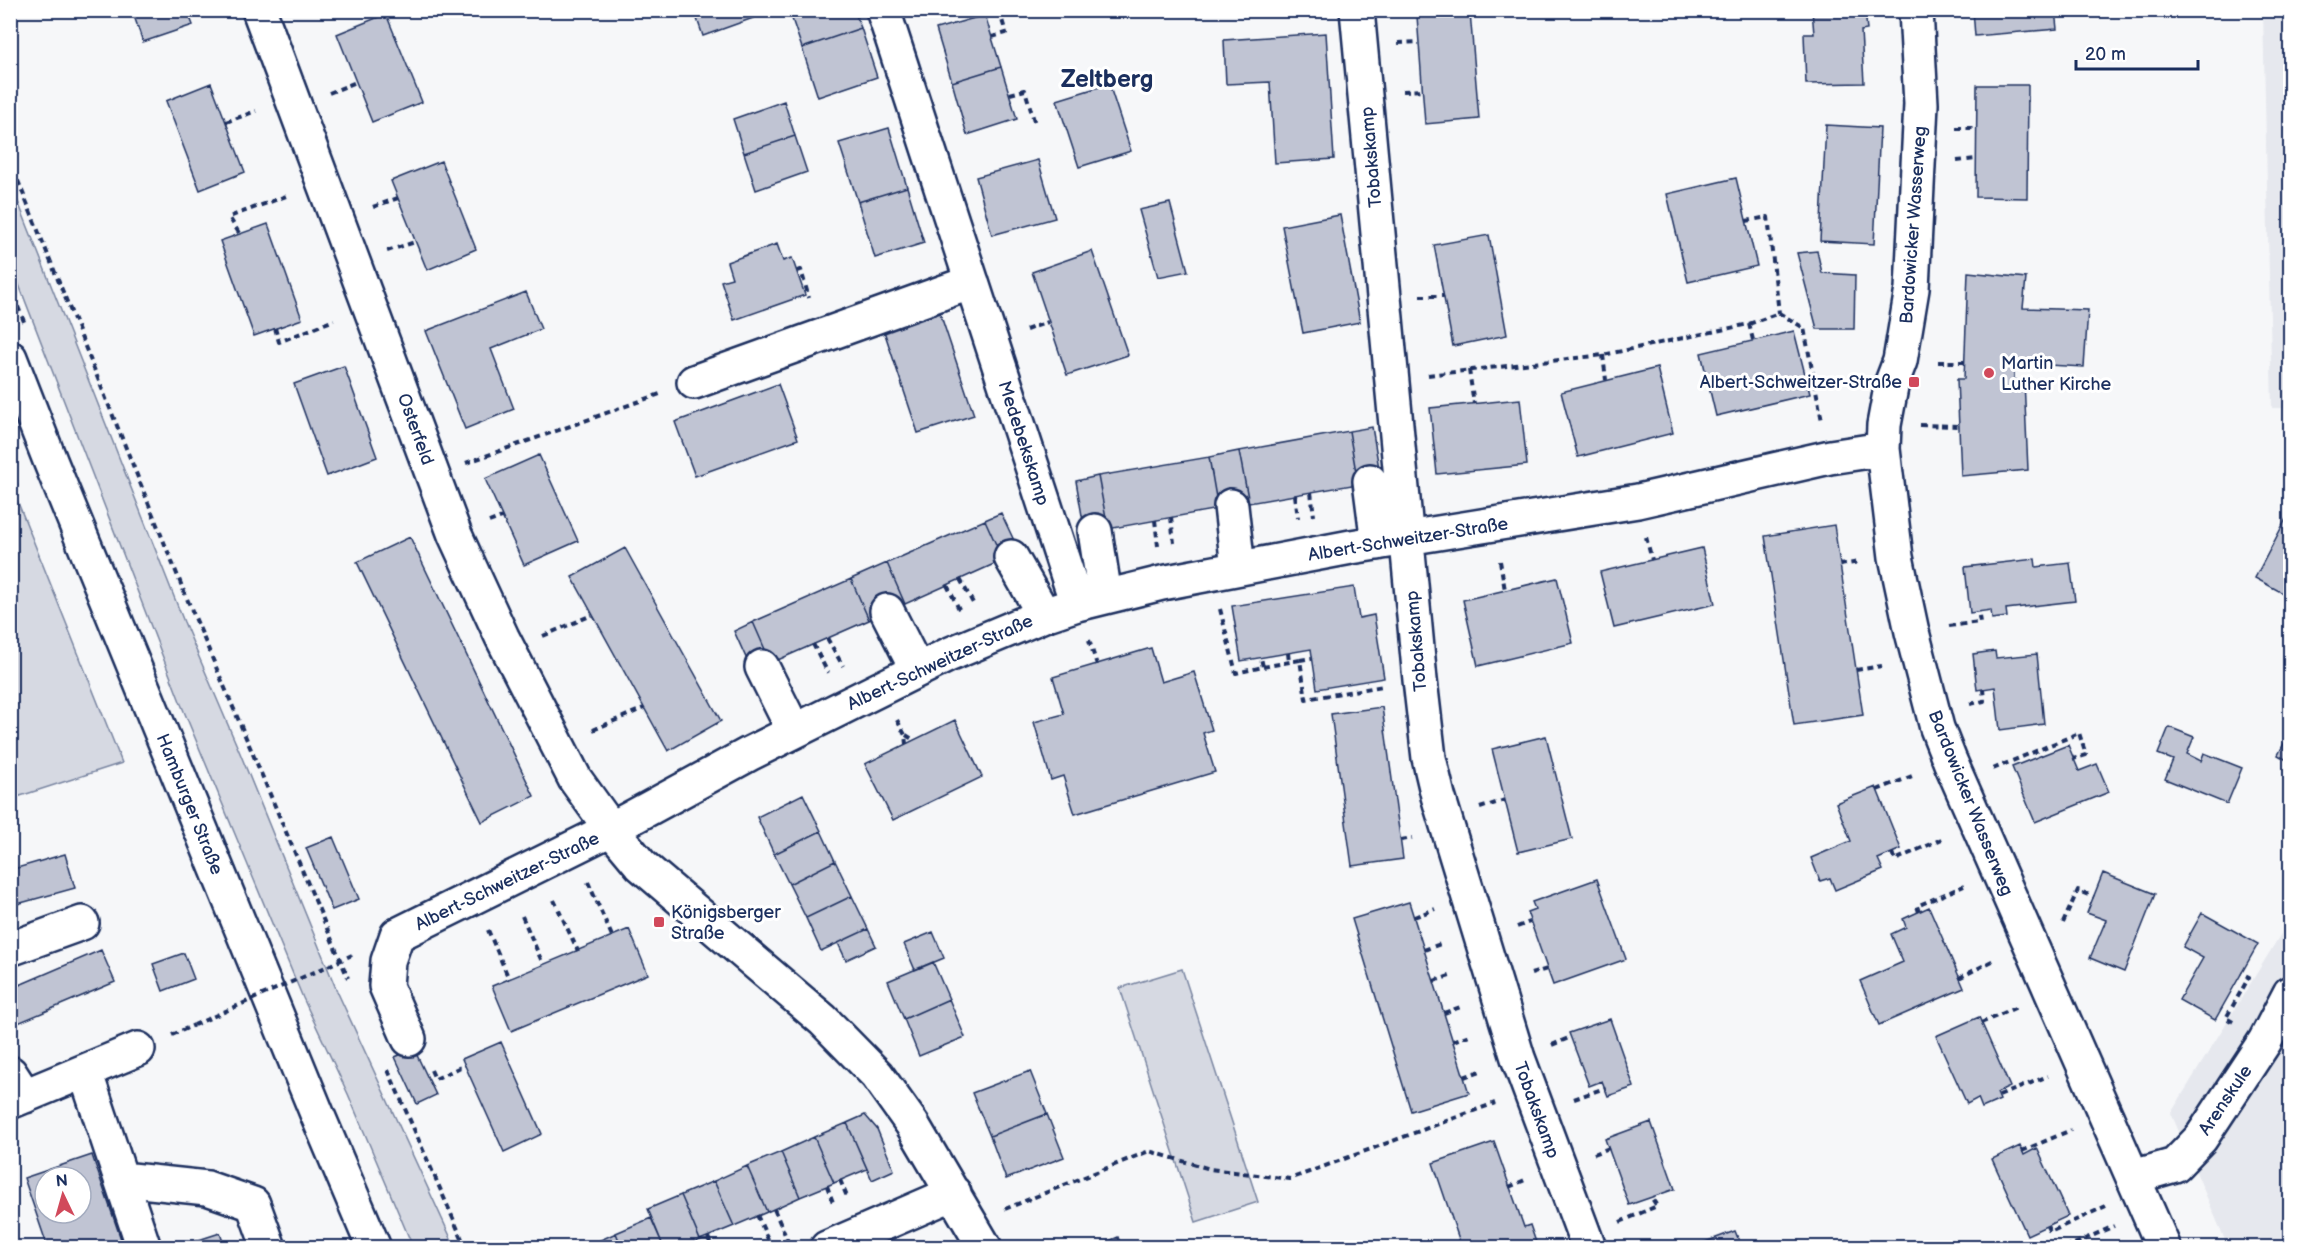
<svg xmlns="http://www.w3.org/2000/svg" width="2301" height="1258" viewBox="0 0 2301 1258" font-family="'Balsamiq Sans',sans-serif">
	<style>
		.built { fill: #e6e8ee }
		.green { fill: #d6d9e2; stroke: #7884a0; stroke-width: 1.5 }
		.building { fill: #c0c4d3; stroke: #1b2f5e; stroke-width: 1.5; fill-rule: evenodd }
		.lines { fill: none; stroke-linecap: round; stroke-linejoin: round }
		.minor-casing { stroke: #1b2f5e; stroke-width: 38 }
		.major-casing { stroke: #1b2f5e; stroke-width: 38 }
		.path { stroke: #1b2f5e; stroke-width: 4; stroke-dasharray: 6 4.5; stroke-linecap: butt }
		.minor { stroke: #fff; stroke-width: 33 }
		.major { stroke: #fff; stroke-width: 33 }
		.path-bridge { stroke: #1b2f5e; stroke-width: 4; stroke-dasharray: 6 4.5; stroke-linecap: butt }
		.poi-dot { fill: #d1495b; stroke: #fff; stroke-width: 2 }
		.labels { text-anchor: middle; stroke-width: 6; stroke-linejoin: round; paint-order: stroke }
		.street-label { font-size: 18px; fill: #1b2f5e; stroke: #fff }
		.poi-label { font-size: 18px; fill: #1b2f5e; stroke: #fff; text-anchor: start }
		.district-label { font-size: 24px; font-weight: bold; fill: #1b2f5e; stroke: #fff }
	</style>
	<rect width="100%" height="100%" fill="#f6f7f9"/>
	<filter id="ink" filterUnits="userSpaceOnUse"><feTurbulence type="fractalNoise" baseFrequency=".0167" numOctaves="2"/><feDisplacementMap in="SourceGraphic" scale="12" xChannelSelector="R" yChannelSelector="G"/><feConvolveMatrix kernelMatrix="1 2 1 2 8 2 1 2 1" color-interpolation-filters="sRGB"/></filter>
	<g filter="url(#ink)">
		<path class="built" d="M 2263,11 L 2290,11 L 2290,408 L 2272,408 Z
			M 2290,919 L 2290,1247 L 2228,1247 L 2171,1113 Z"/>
		<path class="green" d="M 11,184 L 184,622 L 240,753 L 337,991 L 455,1247 L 413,1247 L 348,1094 L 303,998 L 181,704 L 11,264 Z
			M 11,485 L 122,763 L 11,799 L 10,799 Z
			M 1182,969 L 1258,1202 L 1196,1222 L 1120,988 Z"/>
		<path class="building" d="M 132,10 L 187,10 L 193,25 L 143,42 Z
			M 694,10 L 754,10 L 756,17 L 703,36 Z
			M 789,10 L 854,10 L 861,28 L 802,48 Z
			M 1812,10 L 1865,10 L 1867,30 L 1861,31 L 1864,83 L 1806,84 L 1804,34 L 1814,34 Z
			M 1973,10 L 2055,10 L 2057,29 L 1975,36 Z
			M 1470,12 L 1479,119 L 1425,124 L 1417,16 Z
			M 386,14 L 422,102 L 372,122 L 337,34 Z
			M 985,15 L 1001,67 L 952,82 L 936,29 Z
			M 861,28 L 877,77 L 818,97 L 802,48 Z
			M 1326,33 L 1334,159 L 1275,163 L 1270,82 L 1226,84 L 1224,40 Z
			M 1001,67 L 1017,119 L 967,135 L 952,82 Z
			M 211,83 L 245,172 L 200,190 L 166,101 Z
			M 1109,84 L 1131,151 L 1079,167 L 1057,100 Z
			M 1977,85 L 2028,85 L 2027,198 L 1976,197 Z
			M 784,101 L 795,136 L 744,153 L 733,119 Z
			M 1826,125 L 1880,128 L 1874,244 L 1820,241 Z
			M 889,128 L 907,187 L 858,202 L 839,143 Z
			M 795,136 L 807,172 L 756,190 L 744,153 Z
			M 1038,160 L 1055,218 L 992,235 L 976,177 Z
			M 441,161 L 476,249 L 427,270 L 391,181 Z
			M 1736,178 L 1757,266 L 1688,282 L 1667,194 Z
			M 907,187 L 924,243 L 875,258 L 858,202 Z
			M 1170,203 L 1188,271 L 1158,277 L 1139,210 Z
			M 1340,215 L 1360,322 L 1303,333 L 1282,226 Z
			M 268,224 L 302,319 L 254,336 L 220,241 Z
			M 1489,235 L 1507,335 L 1453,346 L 1434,245 Z
			M 777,244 L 783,261 L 792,258 L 805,295 L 734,320 L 721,281 L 732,278 L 727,262 Z
			M 1092,251 L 1128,355 L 1067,375 L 1032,272 Z
			M 1817,251 L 1822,273 L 1855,275 L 1854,329 L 1817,329 L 1797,253 Z
			M 1968,272 L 2026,278 L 2023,308 L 2088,310 L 2084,367 L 2014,363 L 2014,380 L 2024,380 L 2028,470 L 1961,476 L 1957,379 L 1964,379 Z
			M 526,292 L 541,329 L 491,349 L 514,409 L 465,429 L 426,331 Z
			M 940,313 L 974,415 L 918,433 L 884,331 Z
			M 1794,331 L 1810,394 L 1716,416 L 1701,353 Z
			M 344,366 L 377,457 L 327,476 L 294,384 Z
			M 1657,368 L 1673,433 L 1578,457 L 1561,392 Z
			M 778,384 L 798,439 L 695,476 L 675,422 Z
			M 1520,399 L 1527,465 L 1437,474 L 1430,408 Z
			M 1372,427 L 1381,480 L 1358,484 L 1349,431 Z
			M 1349,431 L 1358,484 L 1249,503 L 1239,451 Z
			M 1239,451 L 1249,503 L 1218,509 L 1209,457 Z
			M 539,455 L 578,541 L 524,565 L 485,479 Z
			M 1209,457 L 1218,509 L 1108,529 L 1098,476 Z
			M 1098,476 L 1108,529 L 1085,533 L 1076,481 Z
			M 1001,513 L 1020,553 L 1003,560 L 985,520 Z
			M 2286,519 L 2290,521 L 2290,597 L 2255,578 Z
			M 985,520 L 1003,560 L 905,604 L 887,563 Z
			M 1834,525 L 1863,715 L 1794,725 L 1765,536 Z
			M 410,537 L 534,796 L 482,822 L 357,562 Z
			M 625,548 L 721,721 L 668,751 L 572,577 Z
			M 1702,548 L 1715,604 L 1614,628 L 1600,572 Z
			M 2035,559 L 2036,567 L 2070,563 L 2075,601 L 2006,609 L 2007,617 L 1992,619 L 1991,610 L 1970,613 L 1965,567 Z
			M 887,563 L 905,604 L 869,620 L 851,579 Z
			M 1557,578 L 1573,643 L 1478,666 L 1463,600 Z
			M 851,579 L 869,620 L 771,663 L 753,622 Z
			M 1354,587 L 1359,618 L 1374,615 L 1384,678 L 1317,689 L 1311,649 L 1241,661 L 1232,606 Z
			M 753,622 L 771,663 L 752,671 L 734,631 Z
			M 1151,648 L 1161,682 L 1194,672 L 1212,730 L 1203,733 L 1215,772 L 1075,814 L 1063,776 L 1051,780 L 1034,722 L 1064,714 L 1053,677 Z
			M 1995,651 L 1996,658 L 2037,654 L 2044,724 L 2000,730 L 1995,687 L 1977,690 L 1973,654 Z
			M 1382,707 L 1403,859 L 1352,866 L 1331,714 Z
			M 955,720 L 982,777 L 893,820 L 865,764 Z
			M 2169,727 L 2194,737 L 2187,754 L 2201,761 L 2204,753 L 2242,768 L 2227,804 L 2165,779 L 2173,760 L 2158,754 Z
			M 2290,732 L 2290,762 L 2278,755 Z
			M 1546,736 L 1572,839 L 1518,852 L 1492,749 Z
			M 2068,745 L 2079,771 L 2097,764 L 2109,792 L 2035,822 L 2012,767 Z
			M 1876,787 L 1901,849 L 1878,859 L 1883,870 L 1835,890 L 1830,878 L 1820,881 L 1811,858 L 1851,841 L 1836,803 Z
			M 803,794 L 821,831 L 774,854 L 757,817 Z
			M 821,831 L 835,861 L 789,884 L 774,854 Z
			M 333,837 L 359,899 L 332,910 L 306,848 Z
			M 65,854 L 75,888 L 10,906 L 10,870 Z
			M 835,861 L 852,896 L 806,918 L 789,884 Z
			M 2103,873 L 2155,894 L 2124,972 L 2090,958 L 2106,920 L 2087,913 Z
			M 1597,879 L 1626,959 L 1553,985 L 1527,912 L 1535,909 L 1532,902 Z
			M 852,896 L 868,929 L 821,951 L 806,918 Z
			M 1409,902 L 1469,1093 L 1411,1111 L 1352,919 Z
			M 1929,907 L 1964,988 L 1879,1025 L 1860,981 L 1903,962 L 1891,934 L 1906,927 L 1903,919 Z
			M 2202,913 L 2258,944 L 2215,1020 L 2179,1000 L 2203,958 L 2183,947 Z
			M 629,929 L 648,974 L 511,1031 L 492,986 Z
			M 868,929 L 876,946 L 846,960 L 838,943 Z
			M 933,932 L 944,958 L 915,970 L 904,944 Z
			M 101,950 L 115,982 L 11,1026 L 10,989 Z
			M 184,953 L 194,979 L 163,991 L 153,964 Z
			M 933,962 L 949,999 L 904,1019 L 888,981 Z
			M 949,999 L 965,1037 L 919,1056 L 904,1019 Z
			M 1979,1017 L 2010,1087 L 1997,1093 L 2000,1100 L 1982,1108 L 1978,1098 L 1967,1104 L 1936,1036 Z
			M 1610,1019 L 1634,1087 L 1608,1096 L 1602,1081 L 1589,1086 L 1569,1033 Z
			M 501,1042 L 542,1134 L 504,1152 L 462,1059 Z
			M 414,1049 L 436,1095 L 417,1104 L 395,1057 Z
			M 1030,1071 L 1047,1114 L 990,1136 L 972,1093 Z
			M 1047,1114 L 1064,1157 L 1006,1179 L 990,1136 Z
			M 865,1115 L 877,1129 L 894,1170 L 872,1180 L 847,1123 Z
			M 1651,1122 L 1675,1189 L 1629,1205 L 1605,1139 Z
			M 847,1123 L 867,1169 L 834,1183 L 814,1137 Z
			M 814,1137 L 834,1183 L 800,1197 L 781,1152 Z
			M 1494,1142 L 1524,1227 L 1530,1225 L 1538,1248 L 1462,1248 L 1433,1163 Z
			M 2020,1146 L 2024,1155 L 2037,1148 L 2068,1216 L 2027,1235 L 1992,1159 Z
			M 781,1152 L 800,1197 L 767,1212 L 747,1166 Z
			M 92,1155 L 124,1248 L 48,1248 L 24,1178 ZM 45,1177 L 81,1177 L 81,1213 L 45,1213 Z
			M 747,1166 L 767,1212 L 734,1226 L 714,1181 Z
			M 714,1181 L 734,1226 L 700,1240 L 681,1195 Z
			M 681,1195 L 700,1240 L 683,1248 L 664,1248 L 648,1209 Z
			M 651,1218 L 664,1248 L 622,1248 L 616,1233 Z
			M 1735,1231 L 1742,1248 L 1689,1248 Z
			M 220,1233 L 225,1248 L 187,1248 L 186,1244 Z
			M 616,1233 L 622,1248 L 583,1248 Z
			M 1118,1237 L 1122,1248 L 1093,1248 Z"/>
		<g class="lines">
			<defs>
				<path id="minor" d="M 259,10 L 455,535 L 502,637 L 575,779 L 611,829 L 641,865 L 823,1020 L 877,1075 L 912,1124 L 985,1248
					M 883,10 L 1077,604
					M 1357,10 L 1420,680 L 1429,758 L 1438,796 L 1518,1058 L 1589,1248
					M 1916,10 L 1921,104 L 1912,289 L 1900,361 L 1892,382 L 1884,425 L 1883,449 L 1896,557 L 1912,632 L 1937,728 L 1950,761 L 2164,1248
					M 694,382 L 972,282
					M 1370,481 L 1378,543
					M 1231,506 L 1238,568
					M 1095,531 L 1105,596
					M 1011,557 L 1044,615
					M 887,611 L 917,670
					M 762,667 L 794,731
					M 10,949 L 82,923
					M 409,1039 L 386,986 L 388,961 L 397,935 L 611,829 L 749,754 L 948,655 L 1044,615 L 1077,604 L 1162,583 L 1351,547 L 1638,501 L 1830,457 L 1883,449
					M 85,1071 L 144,1248
					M 10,1073 L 25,1096
					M 10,1102 L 138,1049
					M 2133,1177 L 2175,1165 L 2201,1138 L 2265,1041 L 2290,993
					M 122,1179 L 207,1188 L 253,1204 L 269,1248
					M 827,1248 L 954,1193"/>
				<path id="major" d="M 10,358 L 51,463 L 318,1116 L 374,1248"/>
			</defs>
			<use href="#minor" class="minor-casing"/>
			<use href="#major" class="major-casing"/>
			<path class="path" d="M 1866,16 L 1880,15
				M 992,37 L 1006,33 L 999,10
				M 1398,43 L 1419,42
				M 1403,91 L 1423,90
				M 329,93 L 356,82
				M 1010,94 L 1025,90 L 1035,124
				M 226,122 L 256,111
				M 1956,128 L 1976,128
				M 10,161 L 185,594 L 348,978
				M 1957,161 L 1976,159
				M 373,207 L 398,198
				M 1746,221 L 1768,217 L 1779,313
				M 239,233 L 229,217 L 289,195
				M 387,251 L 415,242
				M 797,271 L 801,270 L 809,298
				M 10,287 L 25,324
				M 1420,296 L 1443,296
				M 1749,324 L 1753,340
				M 275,328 L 279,342 L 334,320
				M 1026,330 L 1048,322
				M 1603,355 L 1606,380
				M 1938,362 L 1965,362
				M 1469,370 L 1474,404
				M 1428,375 L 1603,355 L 1749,324 L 1779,313 L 1804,328 L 1822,421
				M 1920,425 L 1959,426
				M 466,463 L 660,394
				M 10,471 L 17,487
				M 1311,492 L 1314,516
				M 1295,495 L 1298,518
				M 1171,517 L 1174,543
				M 1155,520 L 1158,546
				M 489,522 L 502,517
				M 1646,537 L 1652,560
				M 1500,561 L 1505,590
				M 1840,565 L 1860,562
				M 960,579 L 974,605
				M 947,585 L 960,611
				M 1220,609 L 1236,673 L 1263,667 L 1261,658
				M 1949,626 L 1980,622 L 1978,611
				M 543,636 L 592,615
				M 827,638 L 843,666
				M 1089,640 L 1097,665
				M 813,644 L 828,673
				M 1288,653 L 1289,662
				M 1300,660 L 1312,658
				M 1263,667 L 1300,660 L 1306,699 L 1383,686
				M 1856,670 L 1882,666
				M 1970,704 L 1984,701 L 1983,689
				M 897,720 L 905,735 L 906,744
				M 593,730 L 644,708
				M 906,735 L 914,740
				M 1993,769 L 2079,733 L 2086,755 L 2073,759
				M 1877,790 L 1915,775
				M 1480,808 L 1505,800
				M 1401,840 L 1412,838
				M 1892,853 L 1895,860 L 1944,838
				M 588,882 L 612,936
				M 554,900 L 578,951
				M 1919,912 L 1917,906 L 1964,886
				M 522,916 L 543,964
				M 1414,917 L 1435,909
				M 2063,923 L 2078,890 L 2094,897
				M 1517,927 L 1530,922
				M 488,930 L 509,979
				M 1424,950 L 1443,943
				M 328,966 L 352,955
				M 1531,974 L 1547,969
				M 1959,978 L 1996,959
				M 1434,981 L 1453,975
				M 1444,1013 L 1463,1006
				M 2233,1022 L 2226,1018 L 2249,977 L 2241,973
				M 1981,1023 L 2017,1007
				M 172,1035 L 194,1025
				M 1453,1041 L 1472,1034
				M 1552,1045 L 1571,1037
				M 388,1070 L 466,1248
				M 431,1070 L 435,1079 L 465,1065
				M 1464,1077 L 1483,1070
				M 1999,1096 L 2048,1076
				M 1574,1099 L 1605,1088
				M 2022,1151 L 2071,1130
				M 1594,1154 L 1609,1148
				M 840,1180 L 848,1199
				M 827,1186 L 834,1205
				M 1509,1187 L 1525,1180
				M 774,1209 L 789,1244
				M 1005,1209 L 1149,1151 L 1210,1169 L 1290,1179 L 1495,1103
				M 757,1215 L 772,1248
				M 1620,1222 L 1657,1206 L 1651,1197
				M 2047,1226 L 2050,1232 L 2106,1206
				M 708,1237 L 712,1248
				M 695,1243 L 696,1248
				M 2065,1248 L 2114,1226"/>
			<use href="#minor" class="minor"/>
			<use href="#major" class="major"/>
			<path class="path-bridge" d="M 194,1025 L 328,966"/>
		</g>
	</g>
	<g class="poi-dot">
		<circle cx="1989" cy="373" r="6"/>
		<rect x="1908" y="376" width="12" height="12" rx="3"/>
		<rect x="653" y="916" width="12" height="12" rx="3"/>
	</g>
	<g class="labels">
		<g class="street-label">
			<text transform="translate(1371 157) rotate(-95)" y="6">Tobakskamp</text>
			<text transform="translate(1913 225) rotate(-86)" y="6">Bardowicker Wasserweg</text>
			<text transform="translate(416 429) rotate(70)" y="6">Osterfeld</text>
			<text transform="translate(1024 443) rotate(72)" y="6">Medebekskamp</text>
			<text transform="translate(1408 539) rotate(-9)" y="6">Albert-Schweitzer-Straße</text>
			<text transform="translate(1416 641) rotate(-95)" y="6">Tobakskamp</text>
			<text transform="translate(940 662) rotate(-25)" y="6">Albert-Schweitzer-Straße</text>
			<text transform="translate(1971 803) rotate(68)" y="6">Bardowicker Wasserweg</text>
			<text transform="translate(190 804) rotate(68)" y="6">Hamburger Straße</text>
			<text transform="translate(507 881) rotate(-26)" y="6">Albert-Schweitzer-Straße</text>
			<text transform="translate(2225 1100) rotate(-56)" y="6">Arenskule</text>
			<text transform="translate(1537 1110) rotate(70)" y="6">Tobakskamp</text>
		</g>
		<g class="poi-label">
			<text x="2001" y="369">Martin<tspan x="2001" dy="21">Luther Kirche</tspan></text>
			<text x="1902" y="388" text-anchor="end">Albert-Schweitzer-Straße</text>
			<text x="671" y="918">Königsberger<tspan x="671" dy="21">Straße</tspan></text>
		</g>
		<g class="district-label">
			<text x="1107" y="87">Zeltberg</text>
		</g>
	</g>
	<rect width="2301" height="1258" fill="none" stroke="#fff" stroke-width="36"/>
	<rect x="18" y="18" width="2265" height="1222" fill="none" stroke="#1b2f5e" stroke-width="2" filter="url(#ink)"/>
	<g transform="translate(63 1195) rotate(355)"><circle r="28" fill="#ffffff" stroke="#a4acbf" stroke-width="1.5"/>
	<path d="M0-4.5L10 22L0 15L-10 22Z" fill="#d1495b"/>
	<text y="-9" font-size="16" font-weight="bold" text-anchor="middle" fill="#1b2f5e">N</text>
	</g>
	<path d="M2076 60v9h122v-9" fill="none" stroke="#1b2f5e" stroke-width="3"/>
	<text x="2085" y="60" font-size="18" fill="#1b2f5e" stroke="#ffffff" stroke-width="4.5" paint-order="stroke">20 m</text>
</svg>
